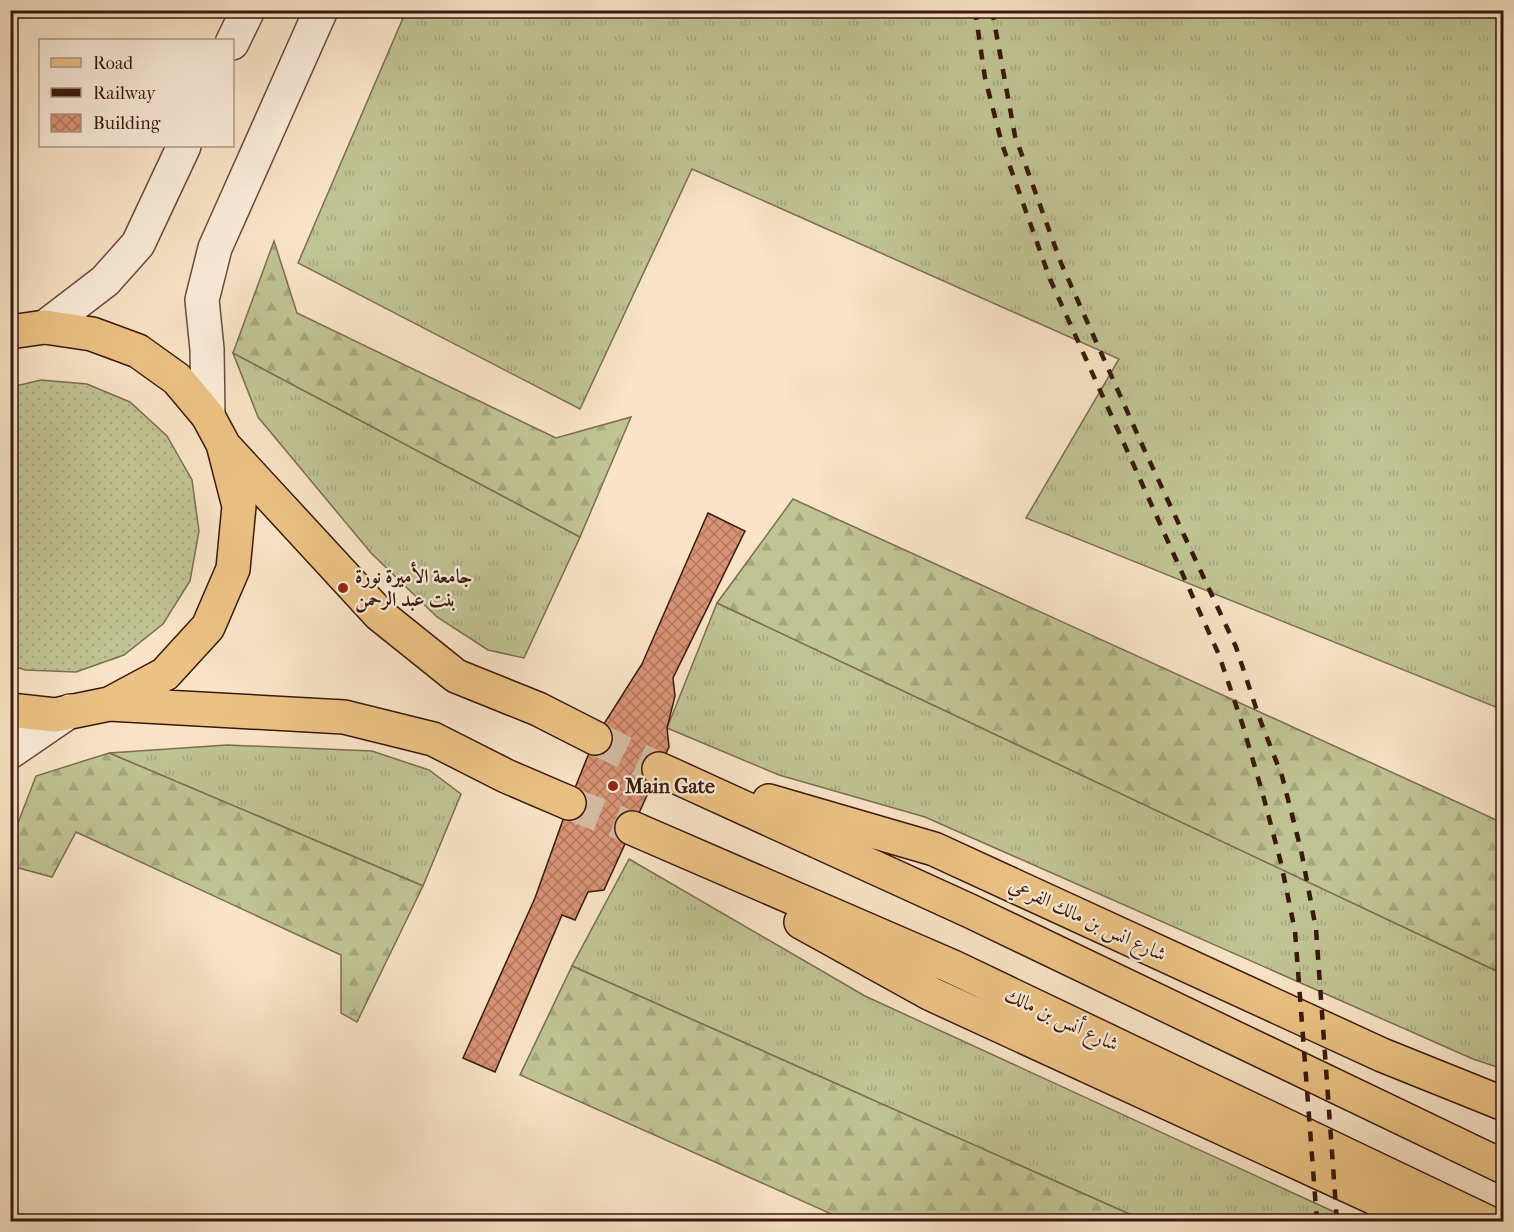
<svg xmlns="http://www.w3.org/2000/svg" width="1514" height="1232" viewBox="0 0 1514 1232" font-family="'IM FELL French Canon',Amiri,serif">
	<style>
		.grass { fill: url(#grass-tufts); stroke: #7c6e50; stroke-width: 1.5 }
		.forest { fill: url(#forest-firs); stroke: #7c6e50; stroke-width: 1.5 }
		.garden { fill: url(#garden-dots); stroke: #7c6e50; stroke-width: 1.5 }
		.building { fill: url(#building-cross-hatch); stroke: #39190c; stroke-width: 1.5 }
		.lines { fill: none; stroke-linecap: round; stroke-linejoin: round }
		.major-tunnel { stroke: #d3bba2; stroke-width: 33; stroke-dasharray: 33 16; stroke-linecap: butt }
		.minor-casing { stroke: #694c3b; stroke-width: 36 }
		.major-casing { stroke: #39190c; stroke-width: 36 }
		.minor { stroke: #fbeddb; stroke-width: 33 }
		.major { stroke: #ecc284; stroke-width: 33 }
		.rail { stroke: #39190c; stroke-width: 4.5; stroke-dasharray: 10 10; stroke-linecap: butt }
		.poi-dot { fill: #8f2418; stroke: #fbeddb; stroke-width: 2 }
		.labels { text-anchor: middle; stroke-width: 4.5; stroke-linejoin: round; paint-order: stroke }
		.poi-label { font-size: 20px; font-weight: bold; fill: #39190c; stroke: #fbeddb; text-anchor: start }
		.street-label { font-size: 20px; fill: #39190c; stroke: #fbeddb }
	</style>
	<defs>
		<pattern id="grass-tufts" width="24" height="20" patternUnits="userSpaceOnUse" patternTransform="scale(1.5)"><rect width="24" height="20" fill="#c0c393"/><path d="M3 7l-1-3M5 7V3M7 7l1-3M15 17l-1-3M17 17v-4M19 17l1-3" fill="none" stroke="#a6a77e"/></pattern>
		<pattern id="forest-firs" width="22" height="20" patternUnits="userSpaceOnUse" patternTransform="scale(1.5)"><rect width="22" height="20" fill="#c0c393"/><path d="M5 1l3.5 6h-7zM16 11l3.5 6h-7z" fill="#a6a77e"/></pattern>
		<pattern id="garden-dots" width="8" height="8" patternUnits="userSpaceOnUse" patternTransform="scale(1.5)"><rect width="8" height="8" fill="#c0c393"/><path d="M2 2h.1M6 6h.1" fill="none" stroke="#a6a77e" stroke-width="1.8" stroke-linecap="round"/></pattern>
		<pattern id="building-cross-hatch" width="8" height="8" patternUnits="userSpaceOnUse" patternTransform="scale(1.5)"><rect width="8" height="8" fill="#d99376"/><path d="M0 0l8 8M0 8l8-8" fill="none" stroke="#b1775f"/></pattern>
	</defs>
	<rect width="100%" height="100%" fill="#f9e4c7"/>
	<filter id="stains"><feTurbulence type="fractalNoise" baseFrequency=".00333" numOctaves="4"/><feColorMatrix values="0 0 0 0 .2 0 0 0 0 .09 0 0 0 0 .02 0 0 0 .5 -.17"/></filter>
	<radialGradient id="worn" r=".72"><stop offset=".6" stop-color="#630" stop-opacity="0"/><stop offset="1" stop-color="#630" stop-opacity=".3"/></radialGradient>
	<path class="grass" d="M 406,11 L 1503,11 L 1503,710 L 1026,518 L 1119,359 L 692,169 L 580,409 L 298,263 Z
		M 233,353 L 580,537 L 524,658 L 488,650 L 437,617 L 371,553 L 258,417 Z
		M 717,603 L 1503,974 L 1503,1069 L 1473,1059 L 925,817 L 779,775 L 667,728 Z
		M 227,745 L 372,751 L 429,770 L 461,794 L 423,886 L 109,753 Z
		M 629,859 L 865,996 L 1354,1221 L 1145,1221 L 572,966 Z"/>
	<path class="forest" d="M 274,241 L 297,313 L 556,438 L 631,417 L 580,537 L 233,353 Z
		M 793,499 L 1503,823 L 1503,974 L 717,603 Z
		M 109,753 L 423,886 L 357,1022 L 341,1013 L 341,955 L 76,832 L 52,877 L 11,866 L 11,841 L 36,776 Z
		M 572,966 L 1145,1221 L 847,1221 L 520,1075 Z"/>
	<path class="garden" d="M 41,380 L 87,384 L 130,402 L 167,436 L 192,480 L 199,531 L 190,581 L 163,624 L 124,655 L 76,672 L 25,670 L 11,665 L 11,387 Z"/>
	<path class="building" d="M 708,513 L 745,531 L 673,678 L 675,696 L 667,728 L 669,747 L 604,890 L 588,892 L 575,920 L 562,915 L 495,1072 L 463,1058 L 535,898 L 569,803 L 595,738 L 642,664 Z"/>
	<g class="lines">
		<path class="major-tunnel" d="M 595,738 L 659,769
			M 569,803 L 632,828"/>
		<defs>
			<path id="minor" d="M 232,43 L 248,10
				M 45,327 L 105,281 L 138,244 L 184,146
				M 208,416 L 207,349 L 202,300 L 215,248 L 321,10
				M 10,752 L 70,711"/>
			<path id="major" d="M 10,332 L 45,327 L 92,334 L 138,351 L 177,379 L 208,416 L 223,444 L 239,506 L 233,569 L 208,627 L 165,674 L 109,704 L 55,715 L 10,710
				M 225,447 L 380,615 L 456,676 L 538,709 L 595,738
				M 109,704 L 344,717 L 433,739 L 506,776 L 569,803
				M 659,769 L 970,911 L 1504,1167
				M 769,801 L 934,849 L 1382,1055 L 1504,1104
				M 632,828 L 953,967 L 1487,1222
				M 801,922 L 931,994 L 1427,1222"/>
		</defs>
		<use href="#minor" class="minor-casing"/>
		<use href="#major" class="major-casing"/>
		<use href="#minor" class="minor"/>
		<use href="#major" class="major"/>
		<path class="rail" d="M 975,10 L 985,78 L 1002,144 L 1050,279 L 1219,655 L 1243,726 L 1263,795 L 1281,863 L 1295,931 L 1317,1222
			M 992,10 L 1015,136 L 1061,263 L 1144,449 L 1236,647 L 1259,717 L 1282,776 L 1301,850 L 1316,929 L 1337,1222"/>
	</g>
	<g class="poi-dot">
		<circle cx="343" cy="588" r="6"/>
		<circle cx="613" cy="786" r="6"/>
	</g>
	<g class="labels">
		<g class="poi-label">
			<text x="355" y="583">جامعة الأميرة نورة<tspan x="355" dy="23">بنت عبد الرحمن</tspan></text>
			<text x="625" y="793">Main Gate</text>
		</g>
		<g class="street-label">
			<text transform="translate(1088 919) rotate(25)" y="7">شارع انس بن مالك الفرعي</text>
			<text transform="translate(1062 1019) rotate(25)" y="7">شارع أنس بن مالك</text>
		</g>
	</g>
	<rect width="1514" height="1232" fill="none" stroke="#f9e4c7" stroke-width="36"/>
	<rect x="12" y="12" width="1490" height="1208" fill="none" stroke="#39190c" stroke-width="3"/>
	<rect x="18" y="18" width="1478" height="1196" fill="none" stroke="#39190c" stroke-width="1.5"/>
	<rect x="39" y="39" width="195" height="108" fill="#fbeddb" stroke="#ad9888" stroke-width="1.5"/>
	<rect x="51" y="58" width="30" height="9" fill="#ecc284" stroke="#ad9888" stroke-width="1.5"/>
	<text x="93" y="69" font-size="18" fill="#39190c">Road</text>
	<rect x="51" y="88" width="30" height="9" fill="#39190c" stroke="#ad9888" stroke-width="1.5"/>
	<text x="93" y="99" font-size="18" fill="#39190c">Railway</text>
	<rect x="51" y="114" width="30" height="18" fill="url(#building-cross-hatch)" stroke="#ad9888" stroke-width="1.5"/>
	<text x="93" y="129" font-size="18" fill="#39190c">Building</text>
	<rect width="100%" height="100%" filter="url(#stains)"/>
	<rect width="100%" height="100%" fill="url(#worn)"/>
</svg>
